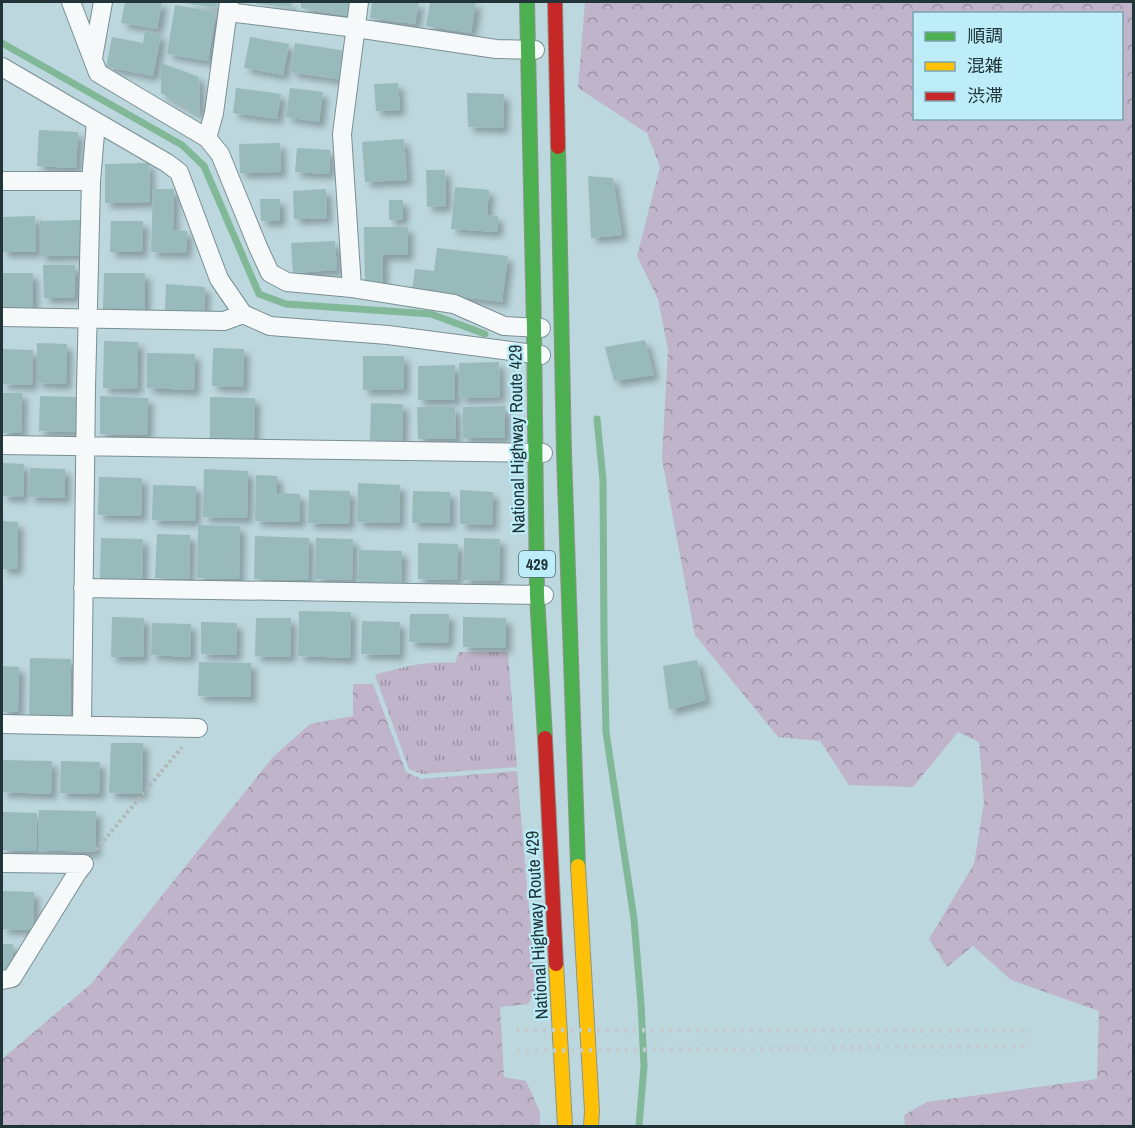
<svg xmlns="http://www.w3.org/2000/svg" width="1135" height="1128" viewBox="0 0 1135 1128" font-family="'Archivo Narrow','Noto Sans JP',sans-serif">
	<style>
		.forest { fill: url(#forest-crowns); fill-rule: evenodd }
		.park { fill: url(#park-tufts) }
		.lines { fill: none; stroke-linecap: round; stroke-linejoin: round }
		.stream { stroke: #80b898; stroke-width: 7 }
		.building { fill: #98babb; filter: url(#shadow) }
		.street-casing { stroke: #7a8f93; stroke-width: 20 }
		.fast-casing { stroke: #8c958b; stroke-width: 16 }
		.slow-casing { stroke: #8c958b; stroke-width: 16 }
		.jam-casing { stroke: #8c958b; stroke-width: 16 }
		.path { stroke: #b0b9bb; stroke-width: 4; stroke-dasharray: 3 3; stroke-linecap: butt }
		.street { stroke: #f5f9fa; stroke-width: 18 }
		.fast { stroke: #4caf50; stroke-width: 14 }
		.slow { stroke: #ffc107; stroke-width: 14 }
		.jam { stroke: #c62828; stroke-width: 14 }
		.rail { stroke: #c3cbcd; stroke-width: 4.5; stroke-dasharray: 3 6; stroke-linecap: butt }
		.labels { text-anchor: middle; stroke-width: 4.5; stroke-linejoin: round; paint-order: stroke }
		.shield { fill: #bcedf8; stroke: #506c72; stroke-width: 1.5 }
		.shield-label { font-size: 16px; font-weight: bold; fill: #213539 }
		.street-label { font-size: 18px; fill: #213539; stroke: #bcedf8 }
	</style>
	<defs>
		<pattern id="forest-crowns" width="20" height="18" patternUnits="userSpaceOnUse" patternTransform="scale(1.5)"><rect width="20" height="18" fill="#bfb4ca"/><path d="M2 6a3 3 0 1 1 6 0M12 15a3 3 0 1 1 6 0" fill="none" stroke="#9b93a5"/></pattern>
		<pattern id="park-tufts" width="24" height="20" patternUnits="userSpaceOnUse" patternTransform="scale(1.5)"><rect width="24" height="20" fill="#bfb4ca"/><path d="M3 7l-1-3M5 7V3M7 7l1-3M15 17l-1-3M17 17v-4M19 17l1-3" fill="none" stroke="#9b93a5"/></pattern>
		<filter id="shadow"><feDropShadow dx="5.5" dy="5.5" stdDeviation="3" flood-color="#0004"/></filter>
	</defs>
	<rect width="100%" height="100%" fill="#bcd7dd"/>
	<path class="forest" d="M 585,2 L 1133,2 L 1133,1126 L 905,1126 L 904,1115 L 927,1102 L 1097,1079 L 1099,1011 L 1011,980 L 973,946 L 947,967 L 929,939 L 974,864 L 984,802 L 979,742 L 958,732 L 913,787 L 849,785 L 820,741 L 778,737 L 695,635 L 662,459 L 668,350 L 658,299 L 637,256 L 660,167 L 647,133 L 578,88 ZM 914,14 L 1122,14 L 1122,118 L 914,118 Z
		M 353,684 L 373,684 L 406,772 L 421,779 L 517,771 L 536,990 L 528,1004 L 500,1007 L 504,1077 L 526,1081 L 540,1112 L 540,1126 L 2,1126 L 2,1059 L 91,984 L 273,757 L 310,724 L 353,716 Z"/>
	<path class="park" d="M 459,652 L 508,652 L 517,767 L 422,774 L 409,769 L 375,675 C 403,667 425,661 455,663 Z"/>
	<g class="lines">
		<path class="stream" d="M 2,43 L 182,145 L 204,166 L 259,294 L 286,304 L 431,314 L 485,334
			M 597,419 L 603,480 L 604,640 L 606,732 L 634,919 L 641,1004 L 644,1066 L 639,1126"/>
	</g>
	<path class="building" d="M 125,2 L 162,2 L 157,29 L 121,23 Z
		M 184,2 L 218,2 L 217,8 L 184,3 Z
		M 256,2 L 292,2 L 291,7 L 257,4 Z
		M 301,2 L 350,2 L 348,16 L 301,8 Z
		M 372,2 L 419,2 L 415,24 L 370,18 Z
		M 430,2 L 476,2 L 471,33 L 426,26 Z
		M 175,5 L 216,12 L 208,61 L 167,54 Z
		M 145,31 L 161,35 L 153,76 L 106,67 L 112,37 L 143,43 Z
		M 250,37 L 289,44 L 283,75 L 244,68 Z
		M 295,43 L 346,51 L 342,80 L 290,72 Z
		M 161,63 L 199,77 L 200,115 L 161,93 Z
		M 398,83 L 400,110 L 376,111 L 374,84 Z
		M 236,88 L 281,94 L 277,119 L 233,113 Z
		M 290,88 L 323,92 L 319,122 L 286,117 Z
		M 467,93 L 504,94 L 503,128 L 468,127 Z
		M 39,130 L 78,132 L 76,168 L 37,166 Z
		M 404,139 L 407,180 L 365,182 L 362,142 Z
		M 280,143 L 281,172 L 240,173 L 239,144 Z
		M 297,148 L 330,150 L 329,174 L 295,172 Z
		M 149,163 L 150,202 L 105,203 L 105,164 Z
		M 426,170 L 445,170 L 446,206 L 427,207 Z
		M 588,176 L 613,178 L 622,235 L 591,238 Z
		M 455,187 L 489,190 L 487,215 L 498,216 L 497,232 L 451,229 Z
		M 153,189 L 174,189 L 173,230 L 187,231 L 186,253 L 151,252 Z
		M 326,189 L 327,218 L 294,219 L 293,191 Z
		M 260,199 L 280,199 L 280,221 L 261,221 Z
		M 389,200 L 403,200 L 403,219 L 389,220 Z
		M 35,216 L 36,252 L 2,252 L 2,217 Z
		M 82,220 L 82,255 L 40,256 L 40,221 Z
		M 111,221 L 143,221 L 142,252 L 110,252 Z
		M 364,227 L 408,227 L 408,255 L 383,255 L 383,284 L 365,284 Z
		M 335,241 L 337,270 L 293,273 L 291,243 Z
		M 437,248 L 508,256 L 502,302 L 412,291 L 415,269 L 434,271 Z
		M 43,265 L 75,265 L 75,297 L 44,298 Z
		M 2,273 L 33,273 L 33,308 L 2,308 Z
		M 104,273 L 145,273 L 145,310 L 103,310 Z
		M 166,284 L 205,287 L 204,312 L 165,310 Z
		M 645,340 L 654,375 L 614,381 L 605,347 Z
		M 104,341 L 138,342 L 137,389 L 103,388 Z
		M 37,343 L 67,344 L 66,384 L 37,383 Z
		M 213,348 L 244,349 L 243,387 L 212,386 Z
		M 2,349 L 33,350 L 32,385 L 2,384 Z
		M 147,353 L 195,354 L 194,390 L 147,388 Z
		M 363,356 L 404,356 L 404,389 L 363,390 Z
		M 499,362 L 500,397 L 460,398 L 459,363 Z
		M 455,365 L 455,400 L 418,400 L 418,366 Z
		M 2,393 L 22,393 L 21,433 L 2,433 Z
		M 40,396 L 78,397 L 77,432 L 39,431 Z
		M 100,396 L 148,398 L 147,435 L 100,434 Z
		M 210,397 L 255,398 L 254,439 L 210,438 Z
		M 371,403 L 403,404 L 402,441 L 370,440 Z
		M 505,406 L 505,438 L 463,438 L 463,407 Z
		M 417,407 L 455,407 L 456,439 L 418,439 Z
		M 2,463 L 24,464 L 23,497 L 2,496 Z
		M 30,468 L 65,469 L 65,498 L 29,497 Z
		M 204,469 L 248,471 L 247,518 L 203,517 Z
		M 256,475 L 277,476 L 277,493 L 300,494 L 300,522 L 255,521 Z
		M 99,477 L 142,478 L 141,516 L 98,515 Z
		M 358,483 L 400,485 L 399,523 L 357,522 Z
		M 153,485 L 196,486 L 195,521 L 152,520 Z
		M 309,490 L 350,491 L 349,524 L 308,523 Z
		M 460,490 L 493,492 L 492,525 L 460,524 Z
		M 413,491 L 450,492 L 450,523 L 412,523 Z
		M 2,521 L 18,522 L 17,569 L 2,569 Z
		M 198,525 L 240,526 L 239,579 L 197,578 Z
		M 157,534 L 190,535 L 189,579 L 155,578 Z
		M 255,536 L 309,538 L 308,580 L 254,579 Z
		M 101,538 L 143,539 L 142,581 L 100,580 Z
		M 316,538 L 353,539 L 352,580 L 315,579 Z
		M 464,538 L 500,539 L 499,581 L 463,580 Z
		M 418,543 L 458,544 L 457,580 L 418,579 Z
		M 359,550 L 402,551 L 401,583 L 358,582 Z
		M 299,611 L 351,612 L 350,658 L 298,656 Z
		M 410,614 L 449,614 L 448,643 L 409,642 Z
		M 112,617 L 144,618 L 143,657 L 111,657 Z
		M 463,617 L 506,618 L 506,648 L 463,647 Z
		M 256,618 L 291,618 L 290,657 L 255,656 Z
		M 362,621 L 400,622 L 399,655 L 361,654 Z
		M 201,622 L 237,623 L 236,655 L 201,654 Z
		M 152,623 L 191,624 L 190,657 L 151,655 Z
		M 30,658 L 71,659 L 70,718 L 29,717 Z
		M 697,660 L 706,700 L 669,710 L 663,666 Z
		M 199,662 L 251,663 L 251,697 L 198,696 Z
		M 2,666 L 19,667 L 18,712 L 2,712 Z
		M 111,743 L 143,743 L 142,794 L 109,793 Z
		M 2,760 L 52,761 L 51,794 L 2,792 Z
		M 61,761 L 100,762 L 99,794 L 60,793 Z
		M 39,810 L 96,811 L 95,852 L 38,850 Z
		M 2,812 L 37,813 L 36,851 L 2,850 Z
		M 2,891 L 34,892 L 33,930 L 2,929 Z
		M 2,944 L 13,944 L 12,978 L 2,978 Z"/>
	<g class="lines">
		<defs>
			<path id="street" d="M 71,2 L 98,73 L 207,138 L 220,154 L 258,247 L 270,273 L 287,282 L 352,288 L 454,304 L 504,326 L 541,328
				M 228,12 L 356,28 L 496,49 L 535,50
				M 93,58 L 103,2
				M 2,67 L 167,163 L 179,172 L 219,279 L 243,314 L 270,326 L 388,335 L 541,355
				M 207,138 L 214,113 L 229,2
				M 2,181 L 91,181
				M 352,288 L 342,134 L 359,2
				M 2,317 L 224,321 L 243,314
				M 2,445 L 543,453
				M 83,588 L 544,595
				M 2,724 L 198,728
				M 82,725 L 86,388 L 91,181 L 96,122
				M 2,863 L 84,864
				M 2,980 L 12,978 L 77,873 L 84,864"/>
			<path id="fast" d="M 527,2 L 534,328 L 537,595 L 545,738
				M 558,147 L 564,453 L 578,866"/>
			<path id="slow" d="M 578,866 L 592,1111 L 591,1126
				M 556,964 L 565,1126"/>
			<path id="jam" d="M 555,2 L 558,147
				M 545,738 L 556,964"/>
		</defs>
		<use href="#street" class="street-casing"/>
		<use href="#fast" class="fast-casing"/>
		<use href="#slow" class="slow-casing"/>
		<use href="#jam" class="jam-casing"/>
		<path class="path" d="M 96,850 L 182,747"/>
		<use href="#street" class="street"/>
		<use href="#fast" class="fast"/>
		<use href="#slow" class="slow"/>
		<use href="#jam" class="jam"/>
		<path class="rail" d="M 516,1030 L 1031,1031
			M 517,1051 L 1031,1046"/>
	</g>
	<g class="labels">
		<rect class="shield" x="519" y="551" width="36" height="26" rx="4.5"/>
		<g class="shield-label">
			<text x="537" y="570">429</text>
		</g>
		<g class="street-label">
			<text transform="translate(517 439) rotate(-91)" y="6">National Highway Route 429</text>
			<text transform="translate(537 925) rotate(-93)" y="6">National Highway Route 429</text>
		</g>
	</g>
	<rect width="1135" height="1128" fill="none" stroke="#213539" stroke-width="6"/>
	<rect x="913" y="12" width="210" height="108" fill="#bcedf8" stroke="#7ea3ac" stroke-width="1.5"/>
	<rect x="925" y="32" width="30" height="9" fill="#4caf50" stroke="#7ea3ac" stroke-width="1.5"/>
	<text x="967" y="42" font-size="18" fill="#213539">順調</text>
	<rect x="925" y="62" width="30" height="9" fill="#ffc107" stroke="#7ea3ac" stroke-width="1.5"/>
	<text x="967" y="72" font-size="18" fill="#213539">混雑</text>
	<rect x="925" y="92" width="30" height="9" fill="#c62828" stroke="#7ea3ac" stroke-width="1.5"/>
	<text x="967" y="102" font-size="18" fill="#213539">渋滞</text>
</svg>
